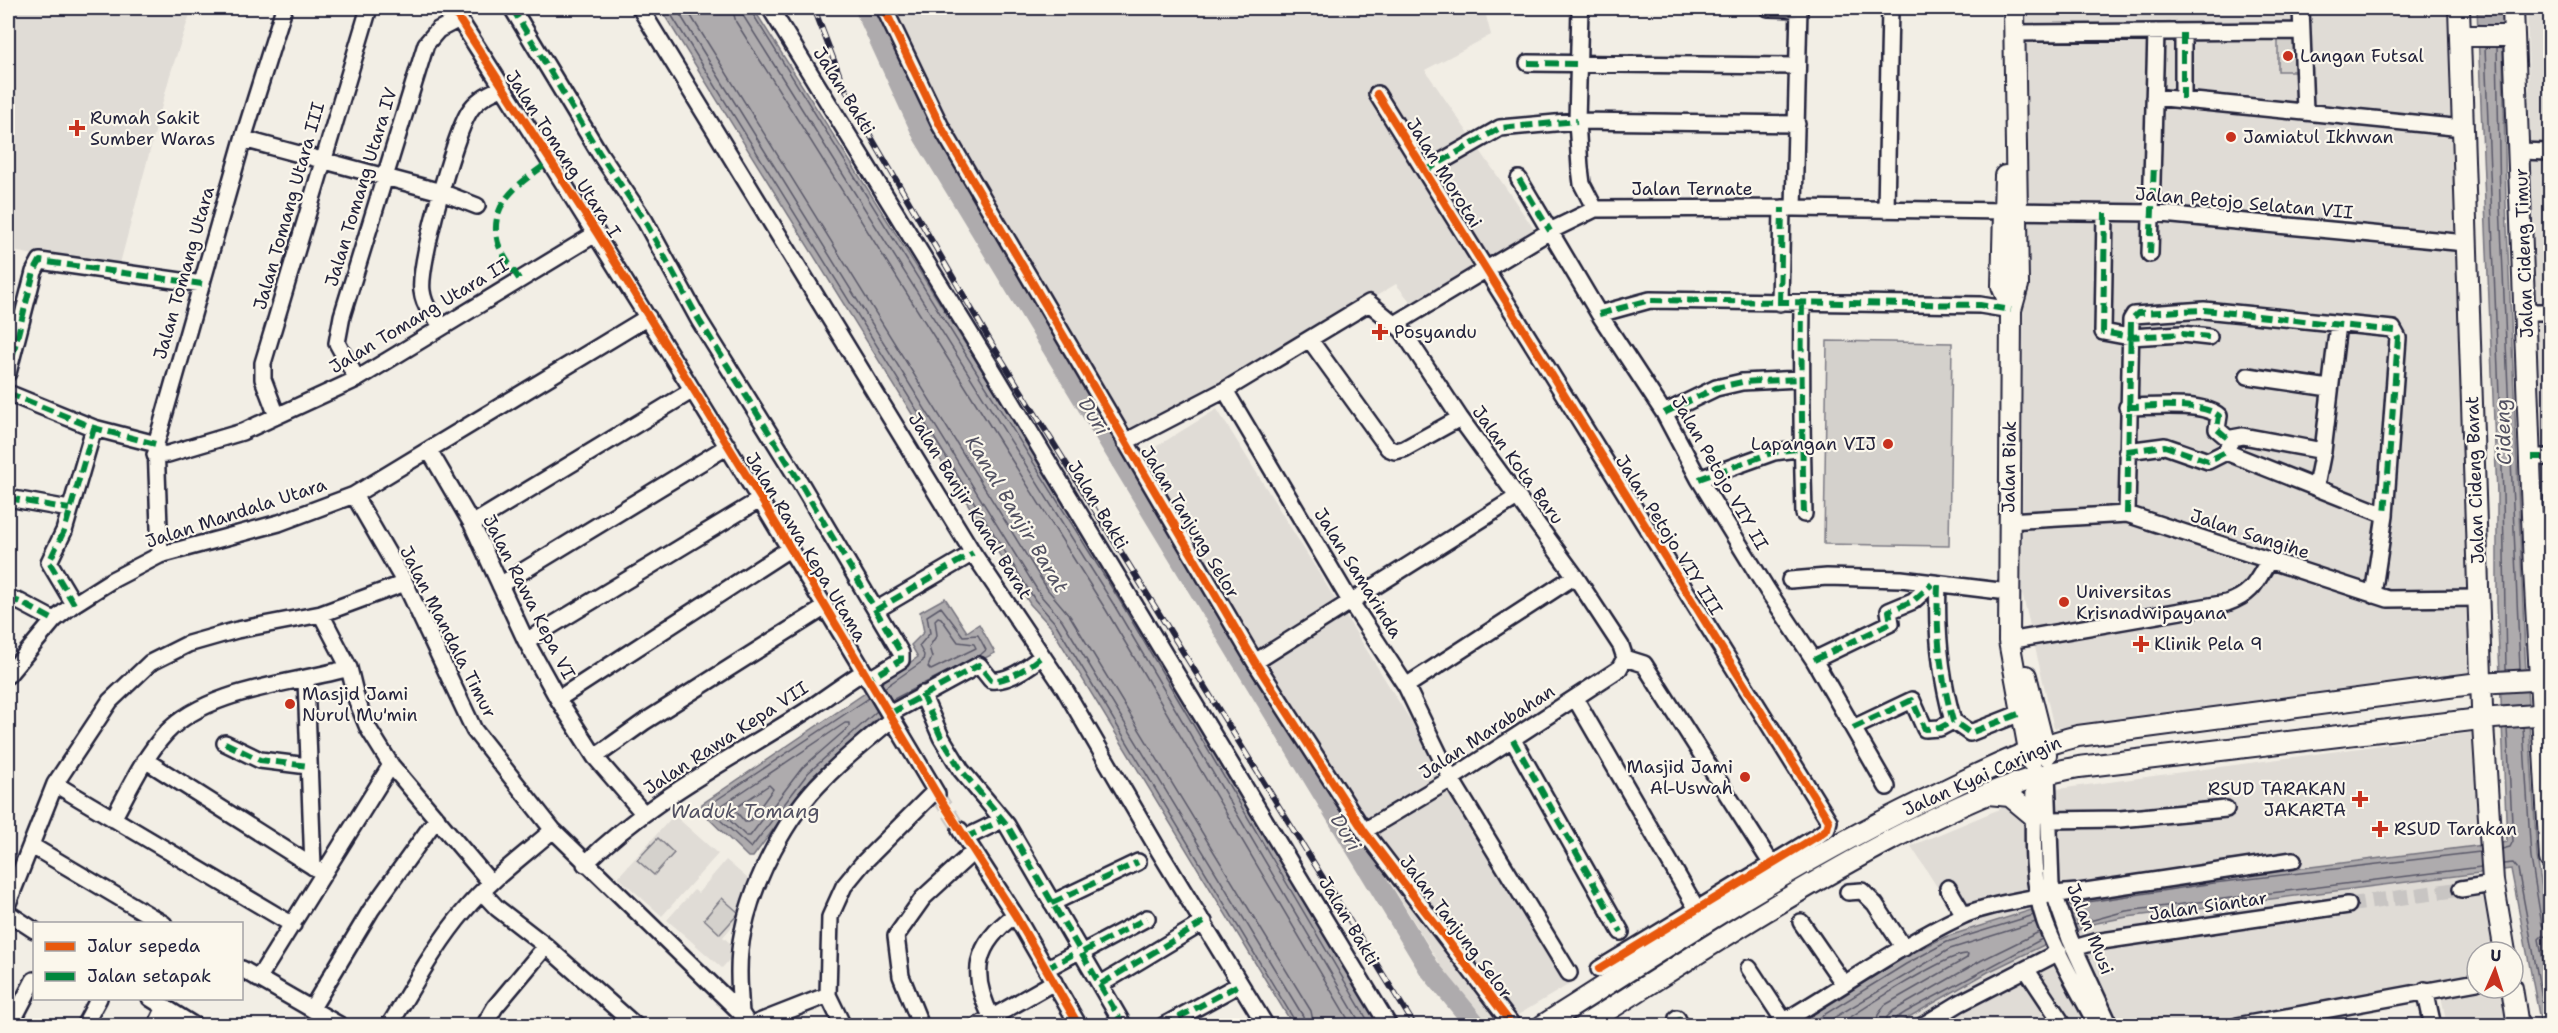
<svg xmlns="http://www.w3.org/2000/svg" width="2558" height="1033" viewBox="0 0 2558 1033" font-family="'Shantell Sans',sans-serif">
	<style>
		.built { fill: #e0dcd6 }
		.green { fill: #d4d1cc; stroke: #7b7a84; stroke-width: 1.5 }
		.water { fill: #aeabad; stroke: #76747f; stroke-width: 1.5 }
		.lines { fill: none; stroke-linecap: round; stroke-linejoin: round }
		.shore { stroke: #5a5969; stroke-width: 1.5 }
		.river { stroke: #aeabad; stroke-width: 21 }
		.minor-tunnel { stroke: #c8c5c3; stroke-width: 15; stroke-dasharray: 15 8; stroke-linecap: butt }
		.minor-casing { stroke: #22223b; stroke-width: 20 }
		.major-casing { stroke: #22223b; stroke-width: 24 }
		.minor { stroke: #fbf7ec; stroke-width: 15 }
		.major { stroke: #fbf7ec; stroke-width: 20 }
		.rail-casing { stroke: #22223b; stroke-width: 6 }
		.rail { stroke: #fbf7ec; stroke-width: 4; stroke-dasharray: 11; stroke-linecap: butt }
		.quiet { stroke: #00873e; stroke-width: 6; stroke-dasharray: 12 6; stroke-linecap: butt }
		.cycleway-casing { stroke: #fbf7ec; stroke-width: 11 }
		.cycleway { stroke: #e8590c; stroke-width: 8 }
		.poi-dot { fill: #c8321e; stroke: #fbf7ec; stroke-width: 2 }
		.labels { text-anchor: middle; stroke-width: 4.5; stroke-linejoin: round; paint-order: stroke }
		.poi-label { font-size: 18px; fill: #22223b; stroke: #fbf7ec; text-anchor: start }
		.street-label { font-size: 18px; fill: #22223b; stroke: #fbf7ec }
		.water-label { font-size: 20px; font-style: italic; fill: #535263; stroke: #fbf7ec }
	</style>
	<rect width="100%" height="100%" fill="#f2eee5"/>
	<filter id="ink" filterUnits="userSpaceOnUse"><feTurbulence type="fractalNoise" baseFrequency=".0167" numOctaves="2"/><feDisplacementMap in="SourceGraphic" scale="12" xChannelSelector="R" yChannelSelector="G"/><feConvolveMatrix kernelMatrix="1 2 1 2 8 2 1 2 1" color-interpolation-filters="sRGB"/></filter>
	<g filter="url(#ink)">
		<path class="built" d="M 8,8 L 192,8 L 170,75 L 118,271 L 8,250 Z
			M 884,8 L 1484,8 L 1491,35 L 1425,70 L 1538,235 L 1417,310 L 1396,284 L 1132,445 L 1030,277 Z
			M 2025,8 L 2448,8 L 2472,680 L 2054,728 L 2022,592 Z
			M 2527,8 L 2550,8 L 2550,669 L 2543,670 Z
			M 1217,409 L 1573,982 L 1501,1025 L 1477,1025 L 1133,461 Z
			M 2478,732 L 2498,952 L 2477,952 L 2477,988 L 2503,988 L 2510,1025 L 2447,1025 L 2441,996 L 2300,1026 L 1794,1026 L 1962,926 L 1911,846 L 2043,791 Z
			M 674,815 L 718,854 L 662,916 L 618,877 Z
			M 726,860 L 755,885 L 743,914 L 723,937 L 738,950 L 722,968 L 667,920 L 694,890 L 698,893 Z"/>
		<path class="green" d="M 2278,40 L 2298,40 L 2298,71 L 2278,71 Z
			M 1827,341 L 1952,343 L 1949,546 L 1824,544 Z
			M 658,838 L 674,853 L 654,875 L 637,860 Z
			M 722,898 L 739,913 L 720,934 L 704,919 Z"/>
		<path class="water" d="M 660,8 L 753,8 L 1126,598 L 1378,1025 L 1293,1025 L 1051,627 L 1030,604 Z
			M 2477,8 L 2502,8 L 2506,203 L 2525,654 L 2537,857 L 2550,938 L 2550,1025 L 2541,1025 L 2511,869 L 2127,917 L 2092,924 L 2050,942 L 1988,972 L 1895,1025 L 1795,1026 L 1903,958 L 1945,937 L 2073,897 L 2507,842 L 2497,604 L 2497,494 Z
			M 945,598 L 967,632 L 979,624 L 995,653 L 899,702 L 874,721 L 812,777 L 753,857 L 748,857 L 701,811 L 702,804 L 918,657 L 911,645 L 924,632 L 920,612 Z"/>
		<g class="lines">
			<path class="shore" d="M 667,8 L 1035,600 L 1056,624 L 1298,1026
				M 676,8 L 1041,596 L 1062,620 L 1303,1016 L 1305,1026
				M 686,8 L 1048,590 L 1070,616 L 1311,1011 L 1314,1026
				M 732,8 L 736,22 L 1106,610 L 1352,1026
				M 741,8 L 744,17 L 1114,605 L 1362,1026
				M 749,8 L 1120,601 L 1371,1026
				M 2485,47 L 2503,494 L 2506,670
				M 2497,47 L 2500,203 L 2520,669
				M 938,617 L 941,618 L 958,642 L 974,644 L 976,648 L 931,670 L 928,667 L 932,657 L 929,647 L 937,635 L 935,620 Z
				M 884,688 L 923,661 L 924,655 L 919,646 L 930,633 L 927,616 L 941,607 L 963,636 L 978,635 L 986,650 L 979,656
				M 869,698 L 709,805 L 708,809 L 751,848 L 808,773 L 877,711
				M 892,700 L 964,663
				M 845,723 L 849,723 L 849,727 L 802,768 L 750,836 L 746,836 L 720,811 L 721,806 Z
				M 2523,727 L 2531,858 L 2542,925 L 2550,930
				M 769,785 L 773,789 L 749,822 L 745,822 L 734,809 Z
				M 2502,849 L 2510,847 L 2513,841 L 2507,728
				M 2503,864 L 2513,863 L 2518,869 L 2547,1026
				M 2068,905 L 2214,883 L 2480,852
				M 2075,925 L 2126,911 L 2481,867
				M 2550,937 L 2542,936 L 2539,939 L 2550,998
				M 1806,1026 L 1906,964 L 1947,942 L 2034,915
				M 1820,1026 L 1950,949 L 2036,922
				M 1837,1026 C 1858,1012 1950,951 1968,954 L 1967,958 L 1885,1005 L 1878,1015 L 1876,1026
				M 1885,1026 L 1887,1017 L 1893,1011 L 1982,960 L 2039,932
				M 1893,1026 L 1895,1019 L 1906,1012 L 2042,939"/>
			<path class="river" d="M 865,8 L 924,136 L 1429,968 L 1477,1026"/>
			<path class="minor-tunnel" d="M 937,794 L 960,830
				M 2348,905 L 2461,889"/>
			<defs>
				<path id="minor" d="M 452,8 C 618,267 780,529 937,794
					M 512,8 L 600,154 L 645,221 L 699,320 L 801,484 L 901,653 L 901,660 L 868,680
					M 640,8 L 973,553 L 1064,688 L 1159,851 L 1266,1026
					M 770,8 L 994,372 L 1389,1026
					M 884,8 L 940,125 L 1255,662 L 1364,831 L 1513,1026
					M 1580,8 L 1577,121 L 1580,168 L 1582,184 L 1595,209
					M 1768,8 L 1799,9
					M 2301,8 L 2305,111
					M 2014,33 L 2302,31
					M 1528,63 L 1797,66
					M 1377,94 L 1829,821 L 1827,829 L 1819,835 L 1599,969
					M 2154,97 L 2463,128
					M 2183,99 L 2183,32
					M 243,139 L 441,192 L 477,206
					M 2520,151 L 2550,152
					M 1430,168 L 1500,128 L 1577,121 L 1797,124
					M 1519,179 L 1599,314 L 1664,413 L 1699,479 L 1768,591 L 1814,660 L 1887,787
					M 1794,208 L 1799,8
					M 1886,210 L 1890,8
					M 2105,213 L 2103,332 L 2130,337 L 2182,334 L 2209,337
					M 2150,254 L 2156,32
					M 1780,303 L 1782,208
					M 1802,303 C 1801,374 1802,444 1804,514
					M 2526,312 L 2550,312
					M 1599,314 L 1650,300 L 1980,305 L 2011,310
					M 1397,323 L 1550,231 L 1595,209 L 1794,208 L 2152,213 L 2466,243
					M 443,326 C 433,316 424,307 422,291 C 418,265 454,136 469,112 C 476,100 489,93 502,88
					M 1310,340 L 1388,448 L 1395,451 L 1404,449 L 1460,418
					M 8,373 L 34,272 L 40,261 L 202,284
					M 2248,376 L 2329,388
					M 357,379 L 337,343 L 342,316 L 426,44 L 438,30 L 459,19
					M 1225,390 L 1350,601 L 1406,686 L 1451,779 L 1569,973
					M 8,393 L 94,428 L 156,444
					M 2127,407 C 2149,407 2202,401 2219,416 L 2217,429 L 2231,441
					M 1664,413 L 1716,388 L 1742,382 L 1800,379
					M 277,416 L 263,379 L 263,363 L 369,8
					M 1125,442 L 1225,390 L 1369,303 L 1402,330 L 1460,418 L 1575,576 L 1621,646 L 1625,658
					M 2227,449 L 2232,438 L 2243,436 L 2323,451
					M 429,450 L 472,524 L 526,641 L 558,699 L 595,757 L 644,814
					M 2127,451 L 2165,446 L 2208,461 L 2226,452
					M 2226,452 L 2385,515
					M 155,455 L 168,454 L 242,432 L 357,379 L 597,233
					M 2531,457 L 2550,457
					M 1699,479 L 1774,452 L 1804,448
					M 2316,486 L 2323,451 L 2338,324
					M 354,495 L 405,583 L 474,730 L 553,830 L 741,1013 L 749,1026
					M 8,498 L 69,509
					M 2127,514 L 2131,320 L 2134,315 L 2204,310 L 2393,329 L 2398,338 L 2385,515 L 2373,595
					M 2008,521 L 2127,514 L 2388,599 L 2479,598
					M 472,524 L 693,390
					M 160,555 L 156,444 L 243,139 L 284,8
					M 2534,569 L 2550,570
					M 1790,580 L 1827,577 L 1901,579 L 2008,592
					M 500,585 L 728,446
					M 1938,585 C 1936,632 1940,675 1953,721 L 1970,733 L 2021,713
					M 8,598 L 20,602 L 54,620
					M 74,604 L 49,562 L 64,531 L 94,428
					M 876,610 L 973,553
					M 321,614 L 349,668 L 357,701 L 368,728 L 391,765 L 491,883
					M 526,641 L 761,499
					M 2009,641 L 2227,603 C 2253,594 2256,582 2269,560
					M 1625,658 L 1644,664 L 1771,863
					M 1814,660 L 1891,623 L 1889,611 L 1913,601 L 1932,584
					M 1255,662 L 1517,497
					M 8,675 L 54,620 L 74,604 L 112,580 L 160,555 L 279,523 L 354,495 L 648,317
					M 306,680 L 313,867
					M 1406,686 L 1575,576
					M 922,694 L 941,737 L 961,770 L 1007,825 L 1124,1026
					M 1575,698 L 1694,904
					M 558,699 L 789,549
					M 891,713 L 979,665 L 991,680 C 1008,682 1030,666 1042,656
					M 1853,728 L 1912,700 L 1925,729 L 1940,728 L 1953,721
					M 1513,740 L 1621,932
					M 225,743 L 260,760 L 308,766
					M 595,757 L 644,722 L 824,608
					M 145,760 L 323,873
					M 2047,773 L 2051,885 L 2070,939 L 2110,1026
					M 2034,776 C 2034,823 2029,876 2045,922 C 2058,958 2080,992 2097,1026
					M 55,784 L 293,925
					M 113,819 C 129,790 143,758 166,733 C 207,689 292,684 349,668
					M 2049,820 L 2120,819 L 2226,809
					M 960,830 L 1015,915 L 1079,1026
					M 1364,831 L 1451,779 L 1619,669 L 1625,658
					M 965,838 L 1002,820
					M 32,846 L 164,924
					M 585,864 C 649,800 731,759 806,711 C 825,698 844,684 863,672
					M 1948,888 L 1964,915
					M 2461,889 L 2493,884
					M 482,892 L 497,908 L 546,946 L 636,1026
					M 1848,892 L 1862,891 L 1875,904 L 1904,948
					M 8,903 L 55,784 L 110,701 L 150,663 L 188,644 L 237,630 L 321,614 L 405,583
					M 1052,903 L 1138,862
					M 8,913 L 34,930
					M 1801,922 L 1843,983
					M 2074,948 L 2095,942 L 2348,905
					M 1083,952 L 1147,918
					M 1749,968 L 1784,1021
					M 242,969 L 341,1026
					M 1046,969 L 1077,952
					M 2026,969 L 2064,1026
					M 258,979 L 391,765
					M 1101,984 L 1204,922
					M 2425,990 L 2433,1026
					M 150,998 L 195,1026
					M 312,1008 L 371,910 L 437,818
					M 741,1013 C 739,986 737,958 743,931 C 753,880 787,815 824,779 C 845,757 870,738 893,718
					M 992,1018 C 969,974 975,944 1015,915
					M 1677,1018 L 1681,1026
					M 10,1026 L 34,980
					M 84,1026 L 99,998
					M 156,1026 L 165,1007
					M 389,1026 C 413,987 435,945 465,910 C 490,880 523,856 553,830
					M 484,1026 L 495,1007 L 546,946
					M 749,1026 L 828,995
					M 843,1026 L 828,995 L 830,917 L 844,886 L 862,864 L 935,791
					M 921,1026 L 901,976 L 896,936 L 923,898 L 973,852
					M 977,1026 L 1054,982
					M 1163,1026 L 1240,984
					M 1776,1026 C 1838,990 1897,947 1962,916 C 1985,905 2053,893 2079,892 L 2293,860
					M 1922,1026 L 1960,1003 L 2059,952
					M 2237,1026 L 2477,982"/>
				<path id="major" d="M 2014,8 L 2018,285 L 2011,310 L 2009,641 L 2031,761
					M 2459,8 L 2482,708 L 2493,881 L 2505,952
					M 2513,8 L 2534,569 L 2550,859
					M 2460,36 L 2514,36
					M 2005,176 L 2002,286 L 2011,307
					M 2026,676 L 2046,755
					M 1988,794 L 2010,796 L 2034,816
					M 2512,988 L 2518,1026
					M 1542,1026 C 1671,943 1800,859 1939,793 C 1984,771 2029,748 2078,736 L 2479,683 L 2550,679
					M 1583,1026 C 1686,961 1789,893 1898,836 C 1956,807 2014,778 2079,767 L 2480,719 L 2550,714"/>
			</defs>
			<use href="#minor" class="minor-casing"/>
			<use href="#major" class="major-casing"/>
			<use href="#minor" class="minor"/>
			<use href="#major" class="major"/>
			<defs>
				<path id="rail" d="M 814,8 L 843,84 L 860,118 L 992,344 L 1415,1026"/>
			</defs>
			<use href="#rail" class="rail-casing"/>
			<use href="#rail" class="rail"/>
			<path class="quiet" d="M 512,8 L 600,154 L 645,221 L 699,320 L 801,484 L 901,653 L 901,660 L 868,680
				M 1528,63 L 1579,64
				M 2183,99 L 2183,32
				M 1425,171 L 1500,128 L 1577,121
				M 1519,179 L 1550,231
				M 2105,213 L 2103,332 L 2130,337 L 2182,334 L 2209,337
				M 2150,254 L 2154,165
				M 519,279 C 512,268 502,255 498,243 C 487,202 522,182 549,162
				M 1780,303 L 1782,208
				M 1802,303 C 1801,374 1802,444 1804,514
				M 1599,314 L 1650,300 L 1980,305 L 2011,310
				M 8,373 L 34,272 L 40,261 L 202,284
				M 8,393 L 94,428 L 156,444
				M 2127,407 C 2149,407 2202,401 2219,416 L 2217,429 L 2231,441
				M 1664,413 L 1716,388 L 1742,382 L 1800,379
				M 2127,451 L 2165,446 L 2208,461 L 2226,452
				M 2531,457 L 2550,457
				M 1699,479 L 1774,452 L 1804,448
				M 8,498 L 69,509
				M 2127,514 L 2131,320 L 2138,313 L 2204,310 L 2395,331 L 2398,338 L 2385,515
				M 1938,585 C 1936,632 1940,675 1953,721 L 1970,733 L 2021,713
				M 8,598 L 20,602 L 54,620
				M 74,604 L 49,562 L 64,531 L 94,428
				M 876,610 L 973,553
				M 1814,660 L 1891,623 L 1889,611 L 1913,601 L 1932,584
				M 922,694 L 941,737 L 961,770 L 1007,825 L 1124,1026
				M 891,713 L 979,665 L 991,680 C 1008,682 1030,666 1042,656
				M 1853,728 L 1912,700 L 1925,729 L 1940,728 L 1953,721
				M 1513,740 L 1621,932
				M 225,743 L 260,760 L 308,766
				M 965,838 L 1002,820
				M 1052,903 L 1138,862
				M 1083,952 L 1147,918
				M 1046,969 L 1077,952
				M 1101,984 L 1204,922
				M 1677,1018 L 1681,1026
				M 1163,1026 L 1240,984"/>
			<defs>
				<path id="cycleway" d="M 452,8 L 597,233 L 761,499 L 937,794 L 1015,915 L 1079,1026
					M 884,8 L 940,125 L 1255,662 L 1364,831 L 1513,1026
					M 1377,94 L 1829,821 L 1827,829 L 1819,835 L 1599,969"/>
			</defs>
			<use href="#cycleway" class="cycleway-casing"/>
			<use href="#cycleway" class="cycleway"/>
		</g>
	</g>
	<g class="poi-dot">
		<circle cx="2288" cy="56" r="6"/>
		<path d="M74 119h6v6h6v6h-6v6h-6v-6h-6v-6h6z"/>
		<circle cx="2231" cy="137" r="6"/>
		<path d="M1377 323h6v6h6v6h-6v6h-6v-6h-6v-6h6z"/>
		<circle cx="1888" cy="444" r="6"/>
		<circle cx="2064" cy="602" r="6"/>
		<path d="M2138 635h6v6h6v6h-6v6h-6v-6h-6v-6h6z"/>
		<circle cx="290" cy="704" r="6"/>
		<circle cx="1745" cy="777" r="6"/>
		<path d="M2357 790h6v6h6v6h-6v6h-6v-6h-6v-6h6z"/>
		<path d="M2377 820h6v6h6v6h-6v6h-6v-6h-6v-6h6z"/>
	</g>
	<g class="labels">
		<g class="poi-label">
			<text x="2300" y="62">Langan Futsal</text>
			<text x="90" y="124">Rumah Sakit<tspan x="90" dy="21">Sumber Waras</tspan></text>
			<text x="2243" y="143">Jamiatul Ikhwan</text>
			<text x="1394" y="338">Posyandu</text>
			<text x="1876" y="450" text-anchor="end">Lapangan VIJ</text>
			<text x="2076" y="598">Universitas<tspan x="2076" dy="21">Krisnadwipayana</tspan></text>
			<text x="2154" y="650">Klinik Pela 9</text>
			<text x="302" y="700">Masjid Jami<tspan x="302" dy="21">Nurul Mu'min</tspan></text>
			<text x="1733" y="773" text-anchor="end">Masjid Jami<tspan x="1733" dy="21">Al-Uswah</tspan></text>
			<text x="2346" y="795" text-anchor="end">RSUD TARAKAN<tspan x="2346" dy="21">JAKARTA</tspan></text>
			<text x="2394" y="835">RSUD Tarakan</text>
		</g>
		<g class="street-label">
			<text transform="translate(844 91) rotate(58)" y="6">Jalan Bakti</text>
			<text transform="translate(563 154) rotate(57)" y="6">Jalan Tomang Utara I</text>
			<text transform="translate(1444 173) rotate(58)" y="6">Jalan Morotai</text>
			<text transform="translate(361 187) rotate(-73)" y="6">Jalan Tomang Utara IV</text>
			<text x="1692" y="195">Jalan Ternate</text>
			<text transform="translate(2244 203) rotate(5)" y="6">Jalan Petojo Selatan VII</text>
			<text transform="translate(289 206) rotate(-74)" y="6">Jalan Tomang Utara III</text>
			<text transform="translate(2524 253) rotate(-92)" y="6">Jalan Cideng Timur</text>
			<text transform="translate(184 273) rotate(-74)" y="6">Jalan Tomang Utara</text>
			<text transform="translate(419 316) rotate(-31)" y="6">Jalan Tomang Utara II</text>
			<text transform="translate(1518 465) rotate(54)" y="6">Jalan Kota Baru</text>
			<text transform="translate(2009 467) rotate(-89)" y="6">Jalan Biak</text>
			<text transform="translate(1720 473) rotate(60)" y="6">Jalan Petojo VIY II</text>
			<text transform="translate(2475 480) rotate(-92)" y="6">Jalan Cideng Barat</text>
			<text transform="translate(1098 505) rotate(59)" y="6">Jalan Bakti</text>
			<text transform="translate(970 506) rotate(58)" y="6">Jalan Banjir Kanal Barat</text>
			<text transform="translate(236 513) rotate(-18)" y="6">Jalan Mandala Utara</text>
			<text transform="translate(1190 522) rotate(59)" y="6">Jalan Tanjung Selor</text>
			<text transform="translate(2250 534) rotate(18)" y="6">Jalan Sangihe</text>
			<text transform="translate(1669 535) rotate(58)" y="6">Jalan Petojo VIY III</text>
			<text transform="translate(806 547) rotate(59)" y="6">Jalan Rawa Kepa Utama</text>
			<text transform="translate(1358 573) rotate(58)" y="6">Jalan Samarinda</text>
			<text transform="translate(529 597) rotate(63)" y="6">Jalan Rawa Kepa VI</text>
			<text transform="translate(448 632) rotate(63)" y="6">Jalan Mandala Timur</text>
			<text transform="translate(1487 732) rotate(-33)" y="6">Jalan Marabahan</text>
			<text transform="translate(726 738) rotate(-33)" y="6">Jalan Rawa Kepa VII</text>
			<text transform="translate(1982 776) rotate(-24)" y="6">Jalan Kyai Caringin</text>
			<text transform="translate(2208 906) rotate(-8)" y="6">Jalan Siantar</text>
			<text transform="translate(1349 921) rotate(59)" y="6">Jalan Bakti</text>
			<text transform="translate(1456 927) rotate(53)" y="6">Jalan Tanjung Selor</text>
			<text transform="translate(2090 929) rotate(68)" y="6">Jalan Musi</text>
		</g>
		<g class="water-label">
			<text transform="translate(1094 416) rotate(59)" y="7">Duri</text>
			<text transform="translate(2503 432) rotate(-92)" y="7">Cideng</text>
			<text transform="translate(1017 514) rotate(59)" y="7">Kanal Banjir Barat</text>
			<text x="745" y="818">Waduk Tomang</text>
			<text transform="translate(1346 832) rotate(59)" y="7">Duri</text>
		</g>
	</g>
	<rect width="2558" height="1033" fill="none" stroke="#fbf7ec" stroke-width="30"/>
	<rect x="15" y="15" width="2528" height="1003" fill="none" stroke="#22223b" stroke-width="2" filter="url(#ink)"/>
	<rect x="33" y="922" width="210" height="78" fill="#fbf7ec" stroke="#a4a2a5" stroke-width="1.5"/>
	<rect x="45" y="942" width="30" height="9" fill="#e8590c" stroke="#a4a2a5" stroke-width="1.5"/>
	<text x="87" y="952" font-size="18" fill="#22223b">Jalur sepeda</text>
	<rect x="45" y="972" width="30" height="9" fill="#00873e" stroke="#a4a2a5" stroke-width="1.5"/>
	<text x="87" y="982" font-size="18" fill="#22223b">Jalan setapak</text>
	<g transform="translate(2495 970) rotate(3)"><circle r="28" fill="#fbf7ec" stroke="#a4a2a5" stroke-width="1.5"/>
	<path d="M0-4.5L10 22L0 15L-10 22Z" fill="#c8321e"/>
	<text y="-9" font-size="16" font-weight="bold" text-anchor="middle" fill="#22223b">U</text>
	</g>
</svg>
